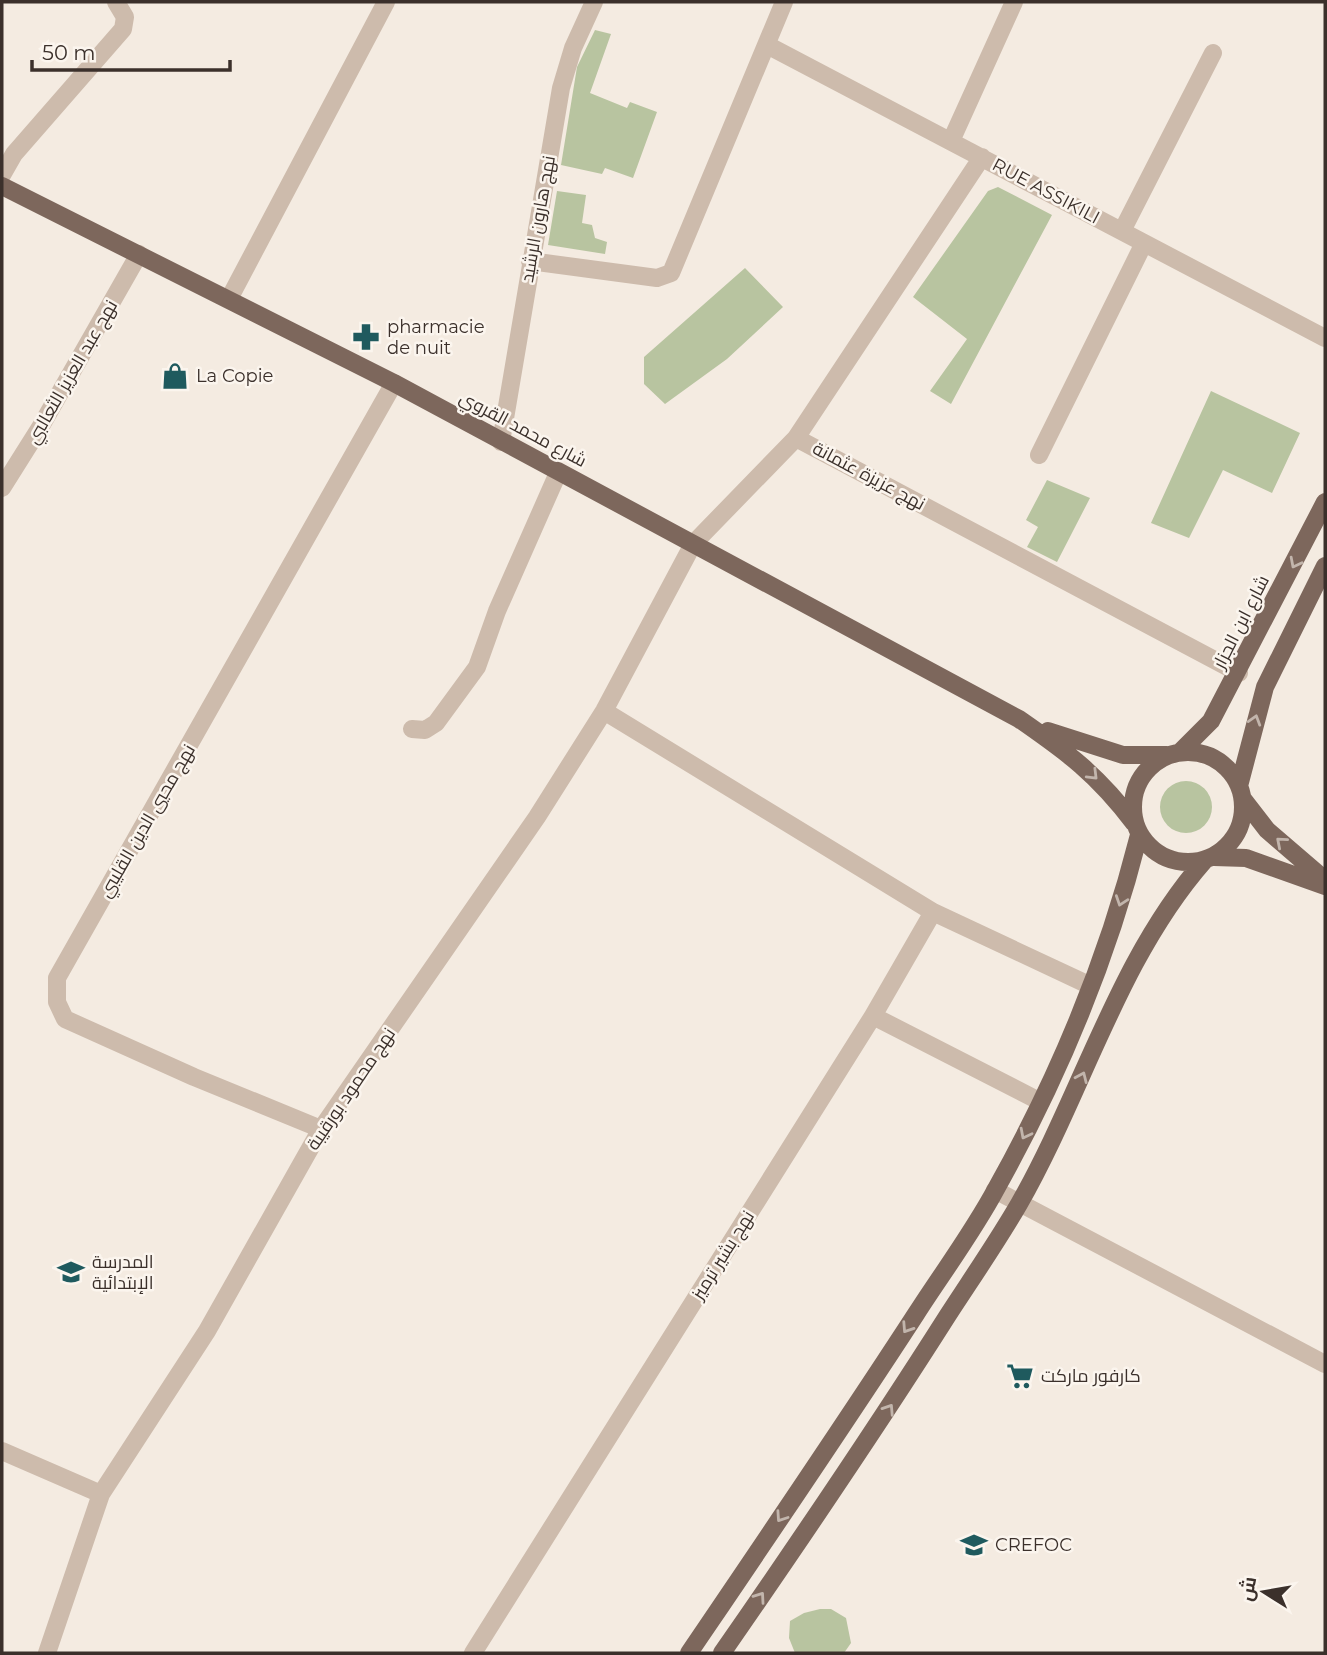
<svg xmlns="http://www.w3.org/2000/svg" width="1327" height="1655" viewBox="0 0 1327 1655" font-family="Montserrat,Cairo,sans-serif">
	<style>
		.green { fill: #b8c4a0 }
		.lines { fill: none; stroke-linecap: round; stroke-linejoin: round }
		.minor { stroke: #cdbbac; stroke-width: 18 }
		.major { stroke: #7d675c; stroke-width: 18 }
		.oneway { stroke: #c2b5ac }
		.labels { text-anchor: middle; stroke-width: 5; stroke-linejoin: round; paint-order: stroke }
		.street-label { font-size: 18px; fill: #3b302b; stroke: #fbf5ee }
		.poi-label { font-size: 18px; fill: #3b302b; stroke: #fbf5ee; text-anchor: start }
	</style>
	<rect width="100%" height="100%" fill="#f4ebe1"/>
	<path class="green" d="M 595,30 L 611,34 L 590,93 L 627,108 L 630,102 L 657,112 L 633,178 L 605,168 L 602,174 L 561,165 L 577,67 Z
		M 998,187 L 1052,215 L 951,404 L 930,391 L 967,339 L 913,297 L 988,191 Z
		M 557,191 L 586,195 L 582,223 L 592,225 L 595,238 L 607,242 L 605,254 L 548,245 Z
		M 745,268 L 783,307 L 727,359 L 665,404 L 644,384 L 644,357 Z
		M 1211,391 L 1300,433 L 1272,493 L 1223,470 L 1189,538 L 1151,523 Z
		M 1047,480 L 1090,498 L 1057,562 L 1027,547 L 1038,527 L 1026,520 Z
		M1160 807a26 26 0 1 1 52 0a26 26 0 1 1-52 0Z
		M 820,1609 L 831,1609 L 846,1618 L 851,1643 L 844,1653 L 795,1653 L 789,1638 L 790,1621 L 804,1613 Z"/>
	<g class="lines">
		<path class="minor" d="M 767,45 L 1325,338
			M 951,141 L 1014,2
			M 982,157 L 796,438 L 1239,673
			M 2,175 L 14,154 L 123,29 L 125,17 L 116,2
			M 1122,231 L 1213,53
			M 530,261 L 657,278 L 671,273 L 784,2
			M 229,299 L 386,2
			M 501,442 L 561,88 L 573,48 L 594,2
			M 1039,455 L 1144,243
			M 2,488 L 41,426 L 139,254
			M 604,711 L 933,912 L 1091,986
			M 412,729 L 425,730 L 436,723 L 477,667 L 497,611 L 558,473
			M 873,1016 L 933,912
			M 321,1129 L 194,1077 L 65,1019 L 57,1002 L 57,978 L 394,383
			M 995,1190 L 1325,1364
			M 2,1451 L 101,1494
			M 47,1653 L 101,1494 L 207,1331 L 321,1129 L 537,817 L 604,711 L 693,544 L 796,438
			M 473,1653 L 873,1016 L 1041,1102"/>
		<path class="major" d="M 2,186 L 394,383 L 1019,719 C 1068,753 1097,774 1134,823
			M 1048,731 L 1123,755 L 1167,755
			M1133 807a55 55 0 1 1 110 0a55 55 0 1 1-110 0Z
			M 1180,752 L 1211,721 L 1325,502
			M 1239,786 L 1265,687 L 1325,566
			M 1243,799 L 1267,830 L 1325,880
			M 1214,857 L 1246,858 L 1325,886
			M 689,1653 C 765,1541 842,1428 916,1314 C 943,1272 973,1232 996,1189 C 1058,1078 1108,958 1139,835
			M 722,1653 C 799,1542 875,1430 948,1315 C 972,1278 997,1242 1019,1204 C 1083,1092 1118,959 1204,861"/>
	</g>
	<defs><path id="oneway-chevron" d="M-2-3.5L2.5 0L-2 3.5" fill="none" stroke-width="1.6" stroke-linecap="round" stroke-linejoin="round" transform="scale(1.75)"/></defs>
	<g class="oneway">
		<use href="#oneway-chevron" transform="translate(1295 563) rotate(117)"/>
		<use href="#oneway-chevron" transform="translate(1255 720) rotate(-73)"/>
		<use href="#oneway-chevron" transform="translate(1093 775) rotate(45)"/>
		<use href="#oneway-chevron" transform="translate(1281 842) rotate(-139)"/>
		<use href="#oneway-chevron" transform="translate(1121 901) rotate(109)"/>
		<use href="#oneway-chevron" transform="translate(1082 1077) rotate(-66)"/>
		<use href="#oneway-chevron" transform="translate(1025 1134) rotate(117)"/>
		<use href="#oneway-chevron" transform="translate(907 1328) rotate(123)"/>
		<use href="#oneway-chevron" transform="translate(889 1409) rotate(-57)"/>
		<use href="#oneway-chevron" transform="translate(781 1517) rotate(124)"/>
		<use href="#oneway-chevron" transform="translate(760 1597) rotate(-55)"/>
	</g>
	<defs>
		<symbol id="pharmacy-bare" viewBox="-9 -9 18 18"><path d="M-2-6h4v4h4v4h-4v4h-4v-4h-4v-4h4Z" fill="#1f5a5e" stroke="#fbf5ee" stroke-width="2.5" paint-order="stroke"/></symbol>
		<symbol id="shop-bare" viewBox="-9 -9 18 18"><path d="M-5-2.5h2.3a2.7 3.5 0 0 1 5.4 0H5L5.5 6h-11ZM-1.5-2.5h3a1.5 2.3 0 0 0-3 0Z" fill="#1f5a5e" stroke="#fbf5ee" stroke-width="2.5" paint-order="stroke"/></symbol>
		<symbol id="school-bare" viewBox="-9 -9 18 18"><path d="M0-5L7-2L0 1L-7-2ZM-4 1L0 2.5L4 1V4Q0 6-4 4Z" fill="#1f5a5e" stroke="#fbf5ee" stroke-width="2.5" paint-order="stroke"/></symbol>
		<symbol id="supermarket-bare" viewBox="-9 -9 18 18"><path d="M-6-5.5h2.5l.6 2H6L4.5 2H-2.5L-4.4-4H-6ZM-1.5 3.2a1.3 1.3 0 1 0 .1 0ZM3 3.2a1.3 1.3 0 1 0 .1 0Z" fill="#1f5a5e" stroke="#fbf5ee" stroke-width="2.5" paint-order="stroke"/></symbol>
	</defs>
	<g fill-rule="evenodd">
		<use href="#pharmacy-bare" x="347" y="318" width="38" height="38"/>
		<use href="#shop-bare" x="156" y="357" width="38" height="38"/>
		<use href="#school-bare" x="52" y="1253" width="38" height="38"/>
		<use href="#supermarket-bare" x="1001" y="1357" width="38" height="38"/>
		<use href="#school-bare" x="955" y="1526" width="38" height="38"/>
	</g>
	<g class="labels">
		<g class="street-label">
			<text transform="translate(1046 191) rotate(28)" y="6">RUE ASSIKILI</text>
			<text transform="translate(538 219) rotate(-80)" y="6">نهج هارون الرشيد</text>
			<text transform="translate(72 372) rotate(-60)" y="6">نهج عبد العزيز الثعالبي</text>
			<text transform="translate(523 429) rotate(28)" y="6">شارع محمد القروي</text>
			<text transform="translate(869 476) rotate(28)" y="6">نهج عزيزة عثمانة</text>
			<text transform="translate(1241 622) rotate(-63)" y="6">شارع ابن الجزار</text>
			<text transform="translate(147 821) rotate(-60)" y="6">نهج محيي الدين القليبي</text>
			<text transform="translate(351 1089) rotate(-56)" y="6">نهج محمود بورقيبة</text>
			<text transform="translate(723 1255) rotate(-58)" y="6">نهج بشير ترميز</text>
		</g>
		<g class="poi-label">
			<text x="387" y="333">pharmacie<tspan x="387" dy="21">de nuit</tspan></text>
			<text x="196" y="382">La Copie</text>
			<text x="92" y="1268">المدرسة<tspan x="92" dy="21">الإبتدائية</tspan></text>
			<text x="1041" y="1382">كارفور ماركت</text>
			<text x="995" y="1551">CREFOC</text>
		</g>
	</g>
	<rect width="1327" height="1655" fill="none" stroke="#3b302b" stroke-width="7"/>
	<g transform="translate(1264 1592) rotate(281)" stroke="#fbf5ee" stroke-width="5" paint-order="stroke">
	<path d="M0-5L12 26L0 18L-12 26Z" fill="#3b302b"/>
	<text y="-10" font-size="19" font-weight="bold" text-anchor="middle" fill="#3b302b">ش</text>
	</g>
	<path d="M32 60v10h198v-10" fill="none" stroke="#3b302b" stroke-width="3.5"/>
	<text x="42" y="60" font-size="21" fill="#3b302b" stroke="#fbf5ee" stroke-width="5" paint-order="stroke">50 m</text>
</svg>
